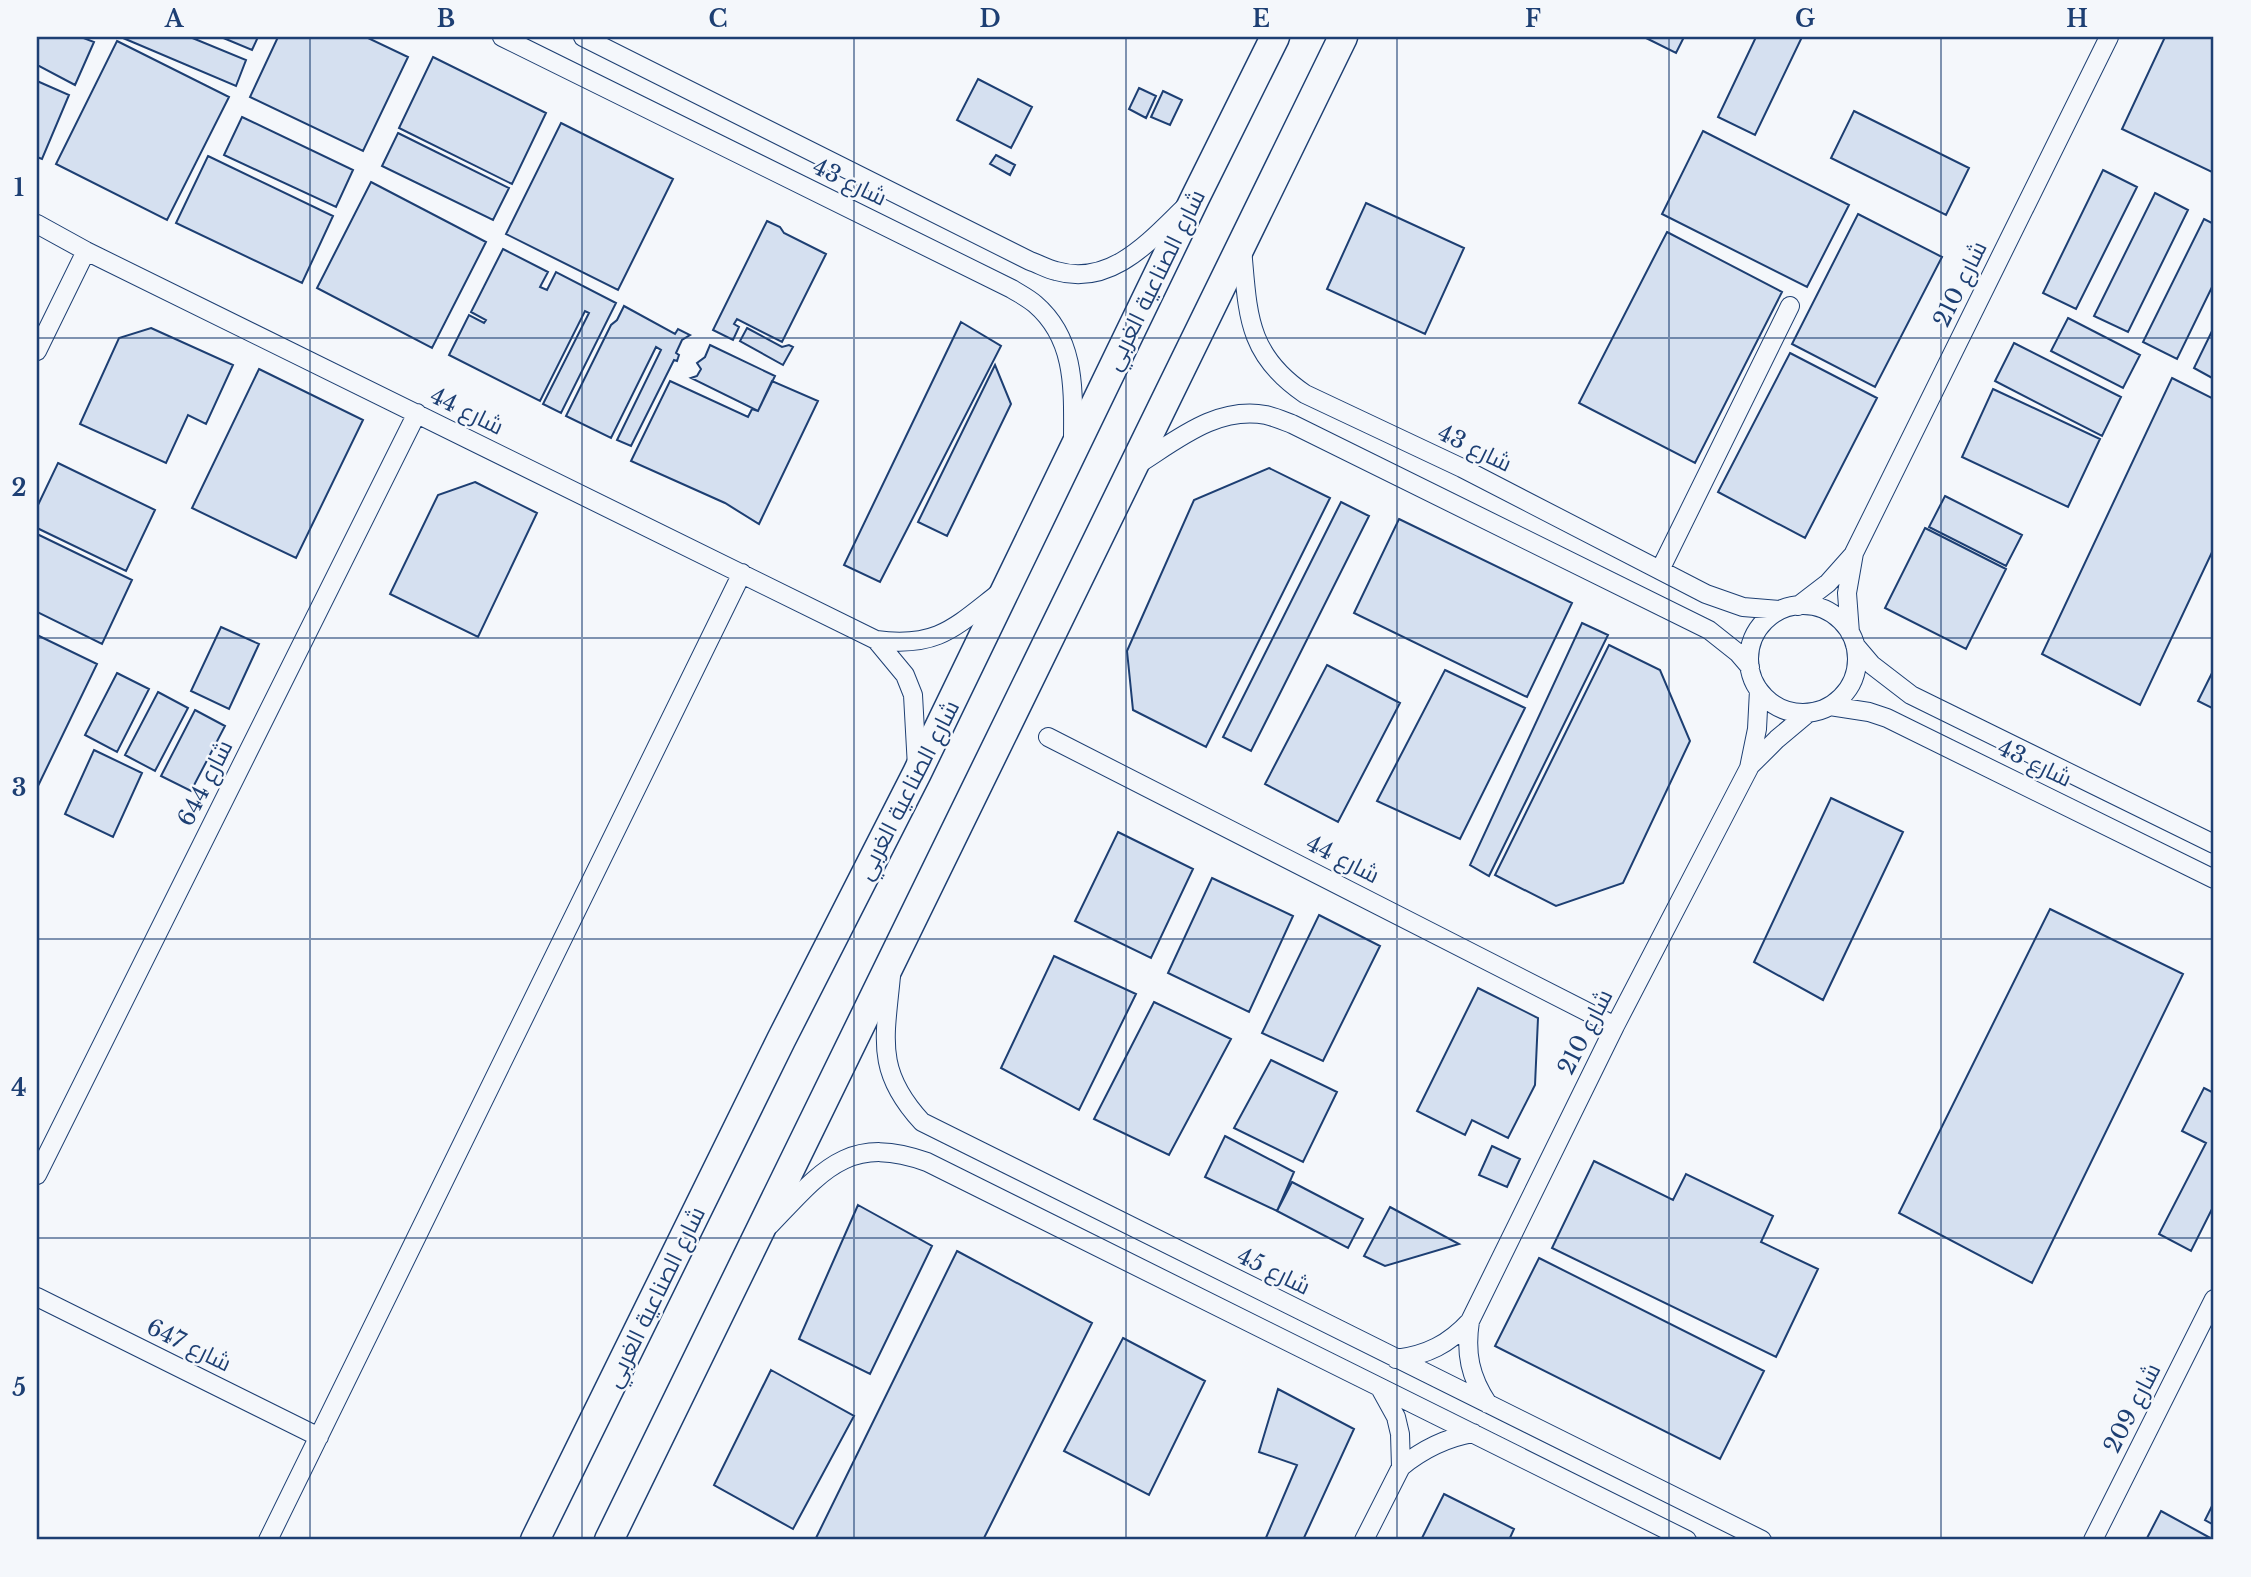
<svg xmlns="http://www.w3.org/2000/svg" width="2251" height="1577" viewBox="0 0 2251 1577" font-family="'Libre Baskerville',Cairo,serif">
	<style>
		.building { fill: #d5e0f0; stroke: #1d3f73; stroke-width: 2 }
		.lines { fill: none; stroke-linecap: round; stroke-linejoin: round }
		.minor-casing { stroke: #1d3f73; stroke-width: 20 }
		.primary-casing { stroke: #1d3f73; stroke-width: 31 }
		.minor { stroke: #f4f7fb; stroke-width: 18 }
		.primary { stroke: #f4f7fb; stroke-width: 28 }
		.grid { fill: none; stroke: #1d3f73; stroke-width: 2; stroke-opacity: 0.55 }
		.labels { text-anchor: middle; stroke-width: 5; stroke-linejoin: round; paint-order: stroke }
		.street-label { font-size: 23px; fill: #1d3f73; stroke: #f4f7fb }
		.neatline { fill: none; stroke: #1d3f73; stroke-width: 2.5 }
		.grid-label { font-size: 23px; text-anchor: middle; font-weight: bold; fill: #1d3f73 }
	</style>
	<rect width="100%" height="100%" fill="#f4f7fb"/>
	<path class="building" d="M 37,37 L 81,37 L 94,42 L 75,85 L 37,65 Z
		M 190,37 L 246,60 L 236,86 L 123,38 Z
		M 221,37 L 258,37 L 252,50 Z
		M 278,37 L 366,37 L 408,57 L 363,151 L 250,97 Z
		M 1644,37 L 1684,37 L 1676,53 Z
		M 1756,37 L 1802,37 L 1755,135 L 1718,117 Z
		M 2165,37 L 2214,37 L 2214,173 L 2122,129 Z
		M 117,41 L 229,97 L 167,220 L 56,164 Z
		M 433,57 L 546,113 L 512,184 L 399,128 Z
		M 978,79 L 1032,107 L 1011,148 L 957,120 Z
		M 37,81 L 69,95 L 42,159 L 37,157 Z
		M 1139,88 L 1156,96 L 1146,118 L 1129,109 Z
		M 1163,91 L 1182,100 L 1170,125 L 1151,117 Z
		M 1854,111 L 1969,168 L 1946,215 L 1831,158 Z
		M 242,117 L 353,170 L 336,207 L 224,155 Z
		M 561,123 L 673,179 L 618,290 L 506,234 Z
		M 1703,131 L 1849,205 L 1807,287 L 1662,214 Z
		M 398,133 L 509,188 L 493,220 L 382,166 Z
		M 996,155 L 1015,165 L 1010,175 L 990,164 Z
		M 208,156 L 333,216 L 302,283 L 176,223 Z
		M 2103,170 L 2137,187 L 2076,309 L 2043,293 Z
		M 371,182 L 486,242 L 432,348 L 317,288 Z
		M 2155,193 L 2188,210 L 2128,332 L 2094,316 Z
		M 1366,203 L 1464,248 L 1425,334 L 1327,289 Z
		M 1858,214 L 1942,257 L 1875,387 L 1792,344 Z
		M 2204,219 L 2214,224 L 2214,283 L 2177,359 L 2143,342 Z
		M 767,221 L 780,227 L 784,233 L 826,254 L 782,342 L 737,319 L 734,324 L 739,327 L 733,340 L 713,330 Z
		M 1667,232 L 1782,292 L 1695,463 L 1579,403 Z
		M 503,249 L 548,272 L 540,287 L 547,290 L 556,272 L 616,303 L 561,413 L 543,404 L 589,313 L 585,311 L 540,401 L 449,355 L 469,315 L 484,323 L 486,320 L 471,312 Z
		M 624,306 L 675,334 L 678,329 L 690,335 L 682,340 L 676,353 L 679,355 L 677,361 L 674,360 L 631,446 L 617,440 L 661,350 L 656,347 L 611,438 L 566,416 L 611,325 L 617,320 Z
		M 2068,318 L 2140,355 L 2123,388 L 2051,351 Z
		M 961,322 L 1001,346 L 880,582 L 844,565 Z
		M 2214,327 L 2214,379 L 2194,368 Z
		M 151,328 L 233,365 L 206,424 L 188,415 L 166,463 L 80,424 L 119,338 Z
		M 747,328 L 782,347 L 789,345 L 793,347 L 783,365 L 740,341 Z
		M 2014,343 L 2121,397 L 2102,436 L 1995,381 Z
		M 710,345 L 775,376 L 758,411 L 691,378 L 697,376 L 701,369 L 697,363 L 705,357 Z
		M 1790,353 L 1877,398 L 1805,538 L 1718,492 Z
		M 995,365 L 1011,404 L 947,536 L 918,522 Z
		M 259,369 L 363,420 L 296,558 L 192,508 Z
		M 2172,378 L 2214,399 L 2214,548 L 2140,705 L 2042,654 Z
		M 670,381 L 748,417 L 752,409 L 758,411 L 772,381 L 818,401 L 759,524 L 725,503 L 631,461 Z
		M 1993,389 L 2100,439 L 2068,507 L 1962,457 Z
		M 58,463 L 155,510 L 126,571 L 37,528 L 37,507 Z
		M 1269,468 L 1330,498 L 1206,747 L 1133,710 L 1127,651 L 1194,500 Z
		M 475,482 L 537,513 L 478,637 L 390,594 L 438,495 Z
		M 1945,496 L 2022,535 L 2006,566 L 1929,527 Z
		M 1341,502 L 1369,516 L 1251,751 L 1223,737 Z
		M 1399,519 L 1572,603 L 1527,697 L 1354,613 Z
		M 1925,528 L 2006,569 L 1966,649 L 1885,608 Z
		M 37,534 L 132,580 L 102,644 L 37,612 Z
		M 1582,623 L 1608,635 L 1489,876 L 1470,865 Z
		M 221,627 L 259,644 L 229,709 L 191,691 Z
		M 37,635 L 97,664 L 37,788 Z
		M 1609,645 L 1660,670 L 1690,741 L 1623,883 L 1556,906 L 1495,875 Z
		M 1327,665 L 1400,703 L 1338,822 L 1265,784 Z
		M 2214,669 L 2214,709 L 2198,701 Z
		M 1445,670 L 1525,708 L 1460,839 L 1377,801 Z
		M 117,673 L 149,689 L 117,752 L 85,735 Z
		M 158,692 L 188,708 L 155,771 L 125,755 Z
		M 195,710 L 225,726 L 191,791 L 161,776 Z
		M 94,750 L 142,773 L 113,837 L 65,814 Z
		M 1831,798 L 1903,832 L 1823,1000 L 1754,962 Z
		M 1118,832 L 1193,869 L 1151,958 L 1075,921 Z
		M 1212,878 L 1293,916 L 1249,1012 L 1168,973 Z
		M 2050,909 L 2183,974 L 2032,1283 L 1899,1213 Z
		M 1319,915 L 1380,946 L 1323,1061 L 1262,1033 Z
		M 1054,956 L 1136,994 L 1079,1110 L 1001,1068 Z
		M 1478,988 L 1538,1018 L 1535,1085 L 1508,1138 L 1472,1120 L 1465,1135 L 1417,1111 Z
		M 1154,1002 L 1231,1039 L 1169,1155 L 1094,1119 Z
		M 1271,1060 L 1337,1092 L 1303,1162 L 1234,1128 Z
		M 2204,1088 L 2214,1093 L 2214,1205 L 2191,1251 L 2159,1234 L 2206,1143 L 2182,1131 Z
		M 1225,1136 L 1294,1172 L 1277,1211 L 1205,1177 Z
		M 1492,1146 L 1520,1159 L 1507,1187 L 1479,1175 Z
		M 1594,1161 L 1673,1200 L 1686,1174 L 1773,1216 L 1761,1242 L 1818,1269 L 1776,1357 L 1552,1248 Z
		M 1292,1182 L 1363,1219 L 1348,1248 L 1277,1211 Z
		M 858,1205 L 932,1246 L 870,1374 L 799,1339 Z
		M 1390,1207 L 1459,1244 L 1385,1266 L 1364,1256 Z
		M 957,1251 L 1092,1323 L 983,1540 L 815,1540 Z
		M 1539,1258 L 1764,1371 L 1720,1459 L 1495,1346 Z
		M 1123,1338 L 1205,1381 L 1149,1495 L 1064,1451 Z
		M 771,1370 L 854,1416 L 793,1529 L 714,1485 Z
		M 1278,1389 L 1354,1429 L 1303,1540 L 1265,1540 L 1297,1465 L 1259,1452 Z
		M 1444,1494 L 1514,1529 L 1509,1540 L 1421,1540 Z
		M 2214,1502 L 2214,1525 L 2205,1520 Z
		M 2161,1511 L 2214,1540 L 2146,1540 Z"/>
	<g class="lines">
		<defs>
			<path id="minor" d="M 502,37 L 1012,289 C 1020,294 1028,298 1035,304 C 1077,340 1073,392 1073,442
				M 583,37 L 1030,261 C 1039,264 1047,269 1056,271 C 1110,287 1149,242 1184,208
				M 37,224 L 86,251 L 876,640 C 937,648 954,628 999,593
				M 1242,248 C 1248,313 1246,354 1305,394 L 1462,468 L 1706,594 L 1743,607 L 1780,610
				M 37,351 L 86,251
				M 1137,465 C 1177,440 1216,406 1266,415 C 1275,417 1284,421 1292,424 L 1709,630 L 1738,653 L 1750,667
				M 1660,570 L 1790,306
				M1749 659a54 54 0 1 1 108 0a54 54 0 1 1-108 0Z
				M 1798,606 L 1828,583 L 1852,556
				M 1850,633 L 1847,593 L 1854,553 L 2109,37
				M 876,640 L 905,675 L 913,695 L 917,767
				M 1855,645 L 1872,665 L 1911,695 L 2214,844
				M 1830,706 L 1869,712 L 1887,718 L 2214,879
				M 1048,737 L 1615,1026
				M 1751,765 L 1777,739 L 1808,713
				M 891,976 C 885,1039 875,1071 922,1122 L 1762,1540
				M 37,1175 L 417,413
				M 770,1225 C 821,1172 848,1133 927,1162 L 1687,1540
				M 37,1297 L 319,1437
				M 1470,1321 C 1465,1353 1470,1377 1488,1404
				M 1396,1359 C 1427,1355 1449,1344 1470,1321 L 1615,1026 L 1749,768 L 1757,729 L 1759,690
				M 1401,1467 C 1423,1449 1445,1438 1473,1433
				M 268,1540 L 742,573
				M 1364,1540 L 1401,1467 L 1400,1434 L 1396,1417 L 1380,1388
				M 2093,1540 L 2214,1299"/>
			<path id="primary" d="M 535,1540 L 781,1040 L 917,773 L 1196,196 L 1275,37
				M 609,1540 L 1343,37"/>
		</defs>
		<use href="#minor" class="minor-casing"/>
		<use href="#primary" class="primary-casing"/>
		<use href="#minor" class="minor"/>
		<use href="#primary" class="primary"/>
	</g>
	<path class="grid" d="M 310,37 L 310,1540M 582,37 L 582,1540M 854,37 L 854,1540M 1126,37 L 1126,1540M 1397,37 L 1397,1540M 1669,37 L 1669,1540M 1941,37 L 1941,1540M 37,338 L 2214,338M 37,638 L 2214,638M 37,939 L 2214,939M 37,1238 L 2214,1238"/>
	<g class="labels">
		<g class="street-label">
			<text transform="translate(850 182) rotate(26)" y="8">شارع 43</text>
			<text transform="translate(1155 280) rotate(-64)" y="8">شارع الصناعية الغربي</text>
			<text transform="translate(1960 284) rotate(-64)" y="8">شارع 210</text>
			<text transform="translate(467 411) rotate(26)" y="8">شارع 44</text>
			<text transform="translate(1475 448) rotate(26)" y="8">شارع 43</text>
			<text transform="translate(2035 763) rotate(26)" y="8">شارع 43</text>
			<text transform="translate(205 783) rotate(-63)" y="8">شارع 644</text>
			<text transform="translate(908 790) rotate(-63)" y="8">شارع الصناعية الغربي</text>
			<text transform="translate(1343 859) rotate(27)" y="8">شارع 44</text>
			<text transform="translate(1585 1032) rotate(-63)" y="8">شارع 210</text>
			<text transform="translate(1274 1271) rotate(26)" y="8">شارع 45</text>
			<text transform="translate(655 1297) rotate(-64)" y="8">شارع الصناعية الغربي</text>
			<text transform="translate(189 1345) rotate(26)" y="8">شارع 647</text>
			<text transform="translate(2132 1408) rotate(-63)" y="8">شارع 209</text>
		</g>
	</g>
	<rect width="2251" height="1577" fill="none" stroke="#f4f7fb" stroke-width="77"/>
	<rect x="38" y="38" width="2174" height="1500" class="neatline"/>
	<g class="grid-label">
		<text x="174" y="27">A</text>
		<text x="446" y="27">B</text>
		<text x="718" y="27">C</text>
		<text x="990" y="27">D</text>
		<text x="1261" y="27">E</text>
		<text x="1533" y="27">F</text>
		<text x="1805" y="27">G</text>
		<text x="2077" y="27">H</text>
		<text x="19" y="196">1</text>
		<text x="19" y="496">2</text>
		<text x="19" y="796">3</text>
		<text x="19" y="1096">4</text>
		<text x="19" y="1396">5</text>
	</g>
</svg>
